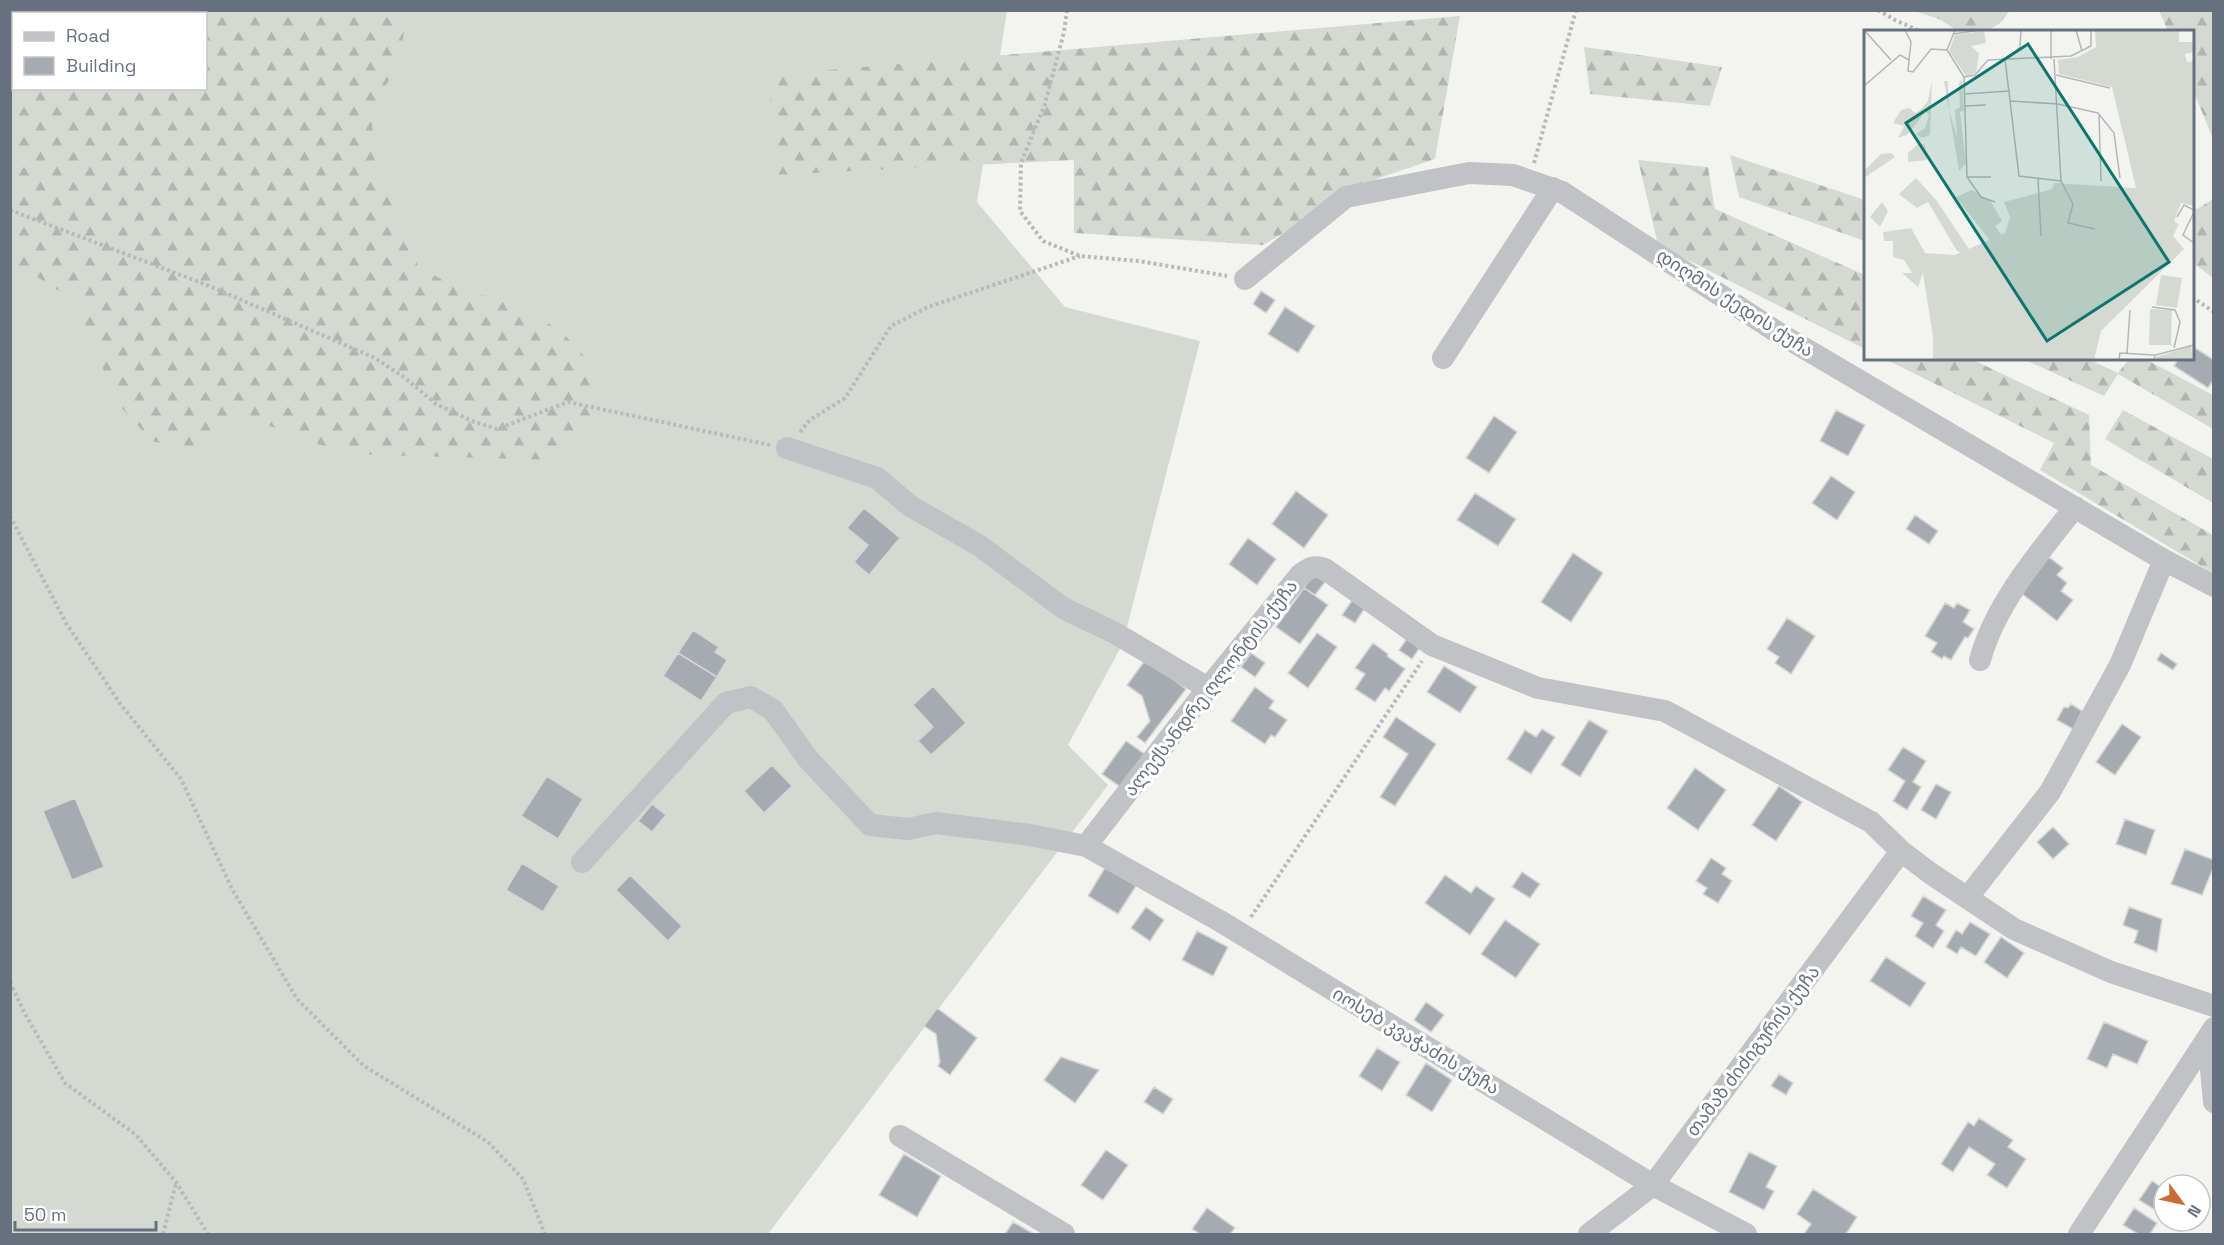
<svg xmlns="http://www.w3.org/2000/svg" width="2224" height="1245" viewBox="0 0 2224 1245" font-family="'Space Grotesk','Noto Sans Georgian',sans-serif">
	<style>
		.grass { fill: #d4dad2; fill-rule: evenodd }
		.forest { fill: url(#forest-firs); fill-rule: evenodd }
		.building { fill: #a6abb2; stroke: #d5d5d3; stroke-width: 1.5 }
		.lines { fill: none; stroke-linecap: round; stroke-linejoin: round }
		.path { stroke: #b7b9bc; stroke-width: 4; stroke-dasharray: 3 3; stroke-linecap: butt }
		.minor { stroke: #c0c2c5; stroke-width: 22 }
		.labels { text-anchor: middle; stroke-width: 6; stroke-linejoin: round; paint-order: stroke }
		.street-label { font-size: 18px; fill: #66707e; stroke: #fff }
		.inset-road { fill: none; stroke: #b2b7bb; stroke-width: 1.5 }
		.view { fill: #0f766e; fill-opacity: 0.15; stroke: #0f766e; stroke-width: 3 }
		.inset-edge { fill: none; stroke: #66707e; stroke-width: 3 }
	</style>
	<defs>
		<pattern id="forest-firs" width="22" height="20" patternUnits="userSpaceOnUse" patternTransform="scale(1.5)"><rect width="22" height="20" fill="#d4dad2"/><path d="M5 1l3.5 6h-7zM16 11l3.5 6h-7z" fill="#b0b5b0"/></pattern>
	</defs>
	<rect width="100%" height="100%" fill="#f3f4f0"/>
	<path class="grass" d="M 10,11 L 1007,11 L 977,202 L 1065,307 L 1200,341 L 1123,643 L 1068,745 L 1108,785 L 768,1234 L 11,1234 ZM 14,14 L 206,14 L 206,88 L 14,88 Z"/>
	<path class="forest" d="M 10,11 L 407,11 L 399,64 L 371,109 L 375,166 L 418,266 L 464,292 L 515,301 L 563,333 L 598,371 L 591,423 L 556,460 L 344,454 L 241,415 L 203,454 L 152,441 L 117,403 L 75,301 L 31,273 L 11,271 ZM 14,14 L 206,14 L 206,88 L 14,88 Z
		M 1914,11 L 2010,11 L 1999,24 L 1984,32 L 1958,31 L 1939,19 Z
		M 2159,11 L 2213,11 L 2213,139 L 2193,90 L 2192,32 L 2168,31 Z
		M 1460,16 L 1435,159 L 1379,178 L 1263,245 L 1074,233 L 1074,160 L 772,175 L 770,75 Z
		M 1584,47 L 1722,67 L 1710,106 L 1590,94 Z
		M 1730,155 L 1865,200 L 1865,241 L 1739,197 Z
		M 1638,160 L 1708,167 L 1715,209 L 1865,275 L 1865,349 L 1658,245 Z
		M 2213,199 L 2213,278 L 2192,262 L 2193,207 L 2197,209 Z
		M 1885,359 L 1971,359 L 2089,415 L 2091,465 L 2213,535 L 2213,573 L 2040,470 L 2054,443 Z
		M 2023,359 L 2088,359 L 2118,373 L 2129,359 L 2145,359 L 2213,395 L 2213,429 L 2118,374 L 2104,396 Z
		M 2123,410 L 2213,459 L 2213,503 L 2105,439 Z"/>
	<path class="building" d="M 1261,291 L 1275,300 L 1266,313 L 1253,304 Z
		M 1285,307 L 1315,326 L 1298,353 L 1268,334 Z
		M 2192,346 L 2214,360 L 2214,379 L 2208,388 L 2174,366 L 2179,358 L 2192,358 Z
		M 1836,410 L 1865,425 L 1848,456 L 1820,441 Z
		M 1494,416 L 1517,432 L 1489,473 L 1466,458 Z
		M 1831,476 L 1855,492 L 1837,520 L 1812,503 Z
		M 1296,491 L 1328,515 L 1304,548 L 1272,524 Z
		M 1475,493 L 1516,519 L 1498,546 L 1457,520 Z
		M 864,508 L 900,538 L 869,575 L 854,562 L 868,545 L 847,528 Z
		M 1915,515 L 1938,531 L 1929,544 L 1906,529 Z
		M 1248,538 L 1276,559 L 1257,585 L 1229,564 Z
		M 1573,553 L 1603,573 L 1571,622 L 1541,602 Z
		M 2049,557 L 2063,568 L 2057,575 L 2067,583 L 2061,591 L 2073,600 L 2057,621 L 2021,593 Z
		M 1313,574 L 1325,582 L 1315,595 L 1304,588 Z
		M 1304,588 L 1328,605 L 1300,644 L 1276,627 Z
		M 1353,599 L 1365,608 L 1355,623 L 1342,615 Z
		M 1945,603 L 1954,608 L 1957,603 L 1970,610 L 1963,622 L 1974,629 L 1968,638 L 1965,637 L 1951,660 L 1944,656 L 1942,659 L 1931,652 L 1937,643 L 1925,636 Z
		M 1787,618 L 1815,636 L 1791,674 L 1775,663 L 1779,657 L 1767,649 Z
		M 693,630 L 719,647 L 715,652 L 727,660 L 717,677 L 678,653 Z
		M 1317,633 L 1337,647 L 1308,688 L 1288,673 Z
		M 1408,637 L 1421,646 L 1412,659 L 1399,650 Z
		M 1373,643 L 1388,654 L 1387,656 L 1405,669 L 1389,691 L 1385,688 L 1375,702 L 1355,689 L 1365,674 L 1355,668 Z
		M 678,653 L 717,677 L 701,701 L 663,676 Z
		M 1251,653 L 1265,663 L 1255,677 L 1241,667 Z
		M 2161,653 L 2177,664 L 2173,670 L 2157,660 Z
		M 1146,659 L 1186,689 L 1145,743 L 1137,737 L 1150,721 L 1142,696 L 1127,685 Z
		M 1444,666 L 1477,687 L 1460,713 L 1427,692 Z
		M 933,686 L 966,723 L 931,755 L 918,741 L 933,727 L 913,705 Z
		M 1255,687 L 1274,701 L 1269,708 L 1287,720 L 1275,737 L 1271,735 L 1265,744 L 1231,721 Z
		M 2071,704 L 2082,711 L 2073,729 L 2057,720 L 2064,707 L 2068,708 Z
		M 1396,717 L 1436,744 L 1395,806 L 1380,797 L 1408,754 L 1383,737 Z
		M 1589,720 L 1608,731 L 1580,777 L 1561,765 Z
		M 2122,724 L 2141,737 L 2115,775 L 2096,762 Z
		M 1542,729 L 1555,737 L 1531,774 L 1507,759 L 1525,730 L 1536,737 Z
		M 1126,741 L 1146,755 L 1122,788 L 1102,774 Z
		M 1903,747 L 1926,761 L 1913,782 L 1921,787 L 1907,810 L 1893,801 L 1905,781 L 1888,770 Z
		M 772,765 L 792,786 L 764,813 L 744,791 Z
		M 1695,768 L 1726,790 L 1698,830 L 1667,808 Z
		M 547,776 L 583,799 L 558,839 L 521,816 Z
		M 1936,784 L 1951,792 L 1936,819 L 1921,810 Z
		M 1779,786 L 1802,802 L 1776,841 L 1752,825 Z
		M 75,798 L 104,867 L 72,880 L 43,811 Z
		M 652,804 L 666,815 L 652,832 L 638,821 Z
		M 2125,819 L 2155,830 L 2146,855 L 2116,844 Z
		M 2053,827 L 2069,844 L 2053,859 L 2037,842 Z
		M 2185,849 L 2214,860 L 2214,866 L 2202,895 L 2171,884 Z
		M 1711,858 L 1726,868 L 1722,874 L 1732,881 L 1718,903 L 1703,894 L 1707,888 L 1696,881 Z
		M 522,863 L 559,886 L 543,912 L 506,890 Z
		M 1106,866 L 1136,886 L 1118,914 L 1088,896 Z
		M 1522,872 L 1540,884 L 1530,898 L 1512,887 Z
		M 630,875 L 682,926 L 668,941 L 616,890 Z
		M 1445,875 L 1471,893 L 1476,886 L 1495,899 L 1470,935 L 1425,903 Z
		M 1923,896 L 1946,910 L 1936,925 L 1944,931 L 1933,948 L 1915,936 L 1923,923 L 1911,916 Z
		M 1146,907 L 1164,920 L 1150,941 L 1131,928 Z
		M 2129,907 L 2162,919 L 2157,952 L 2134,943 L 2138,931 L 2123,925 Z
		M 1505,920 L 1540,944 L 1516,978 L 1481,954 Z
		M 1970,922 L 1990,934 L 1976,956 L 1961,947 L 1957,954 L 1946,947 L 1956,930 L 1962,934 Z
		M 1197,931 L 1228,947 L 1213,976 L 1182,960 Z
		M 2001,937 L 2024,953 L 2007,978 L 1984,962 Z
		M 1886,957 L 1926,983 L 1910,1007 L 1870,981 Z
		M 1426,1002 L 1444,1015 L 1431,1032 L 1414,1020 Z
		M 937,1008 L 977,1038 L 950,1075 L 938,1066 L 940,1062 L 936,1034 L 924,1026 Z
		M 2104,1022 L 2148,1041 L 2137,1064 L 2113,1054 L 2107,1068 L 2087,1059 Z
		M 1377,1048 L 1400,1062 L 1382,1091 L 1359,1076 Z
		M 1061,1057 L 1099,1070 L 1075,1103 L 1044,1080 Z
		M 1426,1063 L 1452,1080 L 1432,1112 L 1406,1095 Z
		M 1779,1074 L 1793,1083 L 1786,1095 L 1771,1086 Z
		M 1154,1087 L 1173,1099 L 1163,1114 L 1144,1102 Z
		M 1979,1118 L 2013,1140 L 2008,1147 L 2026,1159 L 2007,1188 L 1987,1175 L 1995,1164 L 1969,1147 L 1953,1172 L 1941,1164 L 1968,1122 L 1974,1126 Z
		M 1106,1150 L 1128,1165 L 1103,1200 L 1081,1185 Z
		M 1749,1152 L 1777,1166 L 1766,1187 L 1774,1191 L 1764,1210 L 1729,1192 Z
		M 904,1154 L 941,1176 L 917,1217 L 879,1195 Z
		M 2152,1181 L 2164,1189 L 2163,1215 L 2139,1200 Z
		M 1813,1189 L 1857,1217 L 1846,1234 L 1804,1234 L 1811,1224 L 1797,1214 Z
		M 1207,1208 L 1235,1228 L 1230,1234 L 1200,1234 L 1192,1229 Z
		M 2134,1208 L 2157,1223 L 2150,1234 L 2138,1234 L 2123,1225 Z
		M 1013,1222 L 1034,1234 L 1005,1234 Z"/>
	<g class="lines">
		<path class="path" d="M 1067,10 L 1064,32 L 1045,104 L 1021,163 L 1020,211 L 1043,241 L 1080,256 L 1139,261 L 1227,276
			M 1878,10 L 1895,20 L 1922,32
			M 34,14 L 39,10
			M 10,29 L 14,27
			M 1534,163 L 1576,10
			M 10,210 L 207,285 L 375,358 L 405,378 L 436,404 L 472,421 L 497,429 L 568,402 L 770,445
			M 2192,297 L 2214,312
			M 800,432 L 810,420 L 845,398 L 891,326 L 928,307 L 1080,256
			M 10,516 L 66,623 L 121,705 L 181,779 L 232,889 L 297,999 L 364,1066 L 488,1142 L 523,1179 L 545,1234
			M 1251,917 L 1422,661
			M 10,982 L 24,1012 L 65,1083 L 136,1135 L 176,1182 L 208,1234
			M 163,1234 L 176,1183"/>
		<path class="minor" d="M 1245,279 L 1346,197 L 1469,173 L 1513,175 L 1562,192 L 1780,334 L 2164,560 L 2214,586
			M 1443,358 L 1553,188
			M 787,448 L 877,478 L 910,506 L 980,546 L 1063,608 L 1115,633 L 1208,688
			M 1980,660 C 1995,604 2039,553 2075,507
			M 1086,846 L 1208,688 L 1300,575 C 1309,568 1314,565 1325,569 L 1432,645 L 1538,688 L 1665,711 L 1871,822 L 1901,851 L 1930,873 L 2014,929 L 2111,972 L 2214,1006
			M 582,862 L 726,703 L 751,697 L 773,710 L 808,759 L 870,825 L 908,829 L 936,823 L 1030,835 L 1086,846 L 1220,921 L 1653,1185 L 1746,1234
			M 1968,897 L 2050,792 L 2120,665 L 2164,560
			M 2208,1037 L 2214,1102
			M 900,1136 L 1064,1234
			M 1589,1234 L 1653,1185 L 1901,851
			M 2079,1234 L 2214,1028"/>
	</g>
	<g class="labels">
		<g class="street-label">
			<text transform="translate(1735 303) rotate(33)" y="6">დიღმის ქედის ქუჩა</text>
			<text transform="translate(1211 688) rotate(-52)" y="6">ალექსანდრე ღლონტის ქუჩა</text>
			<text transform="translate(1416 1041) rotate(31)" y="6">იოსებ კვაჭაძის ქუჩა</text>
			<text transform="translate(1753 1051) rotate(-53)" y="6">თამაზ ძიძიგურის ქუჩა</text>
		</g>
	</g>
	<g transform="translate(1864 30)">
		<rect width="330" height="330" fill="#f3f4f0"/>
		<path d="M 231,0 L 315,0 L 315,12 L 329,12 L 330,22 L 321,24 L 323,32 L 330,31 L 330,176 L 317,173 L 310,191 L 315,194 L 309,206 L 320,219 L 237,301 L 230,330 L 69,330 L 69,307 L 59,244 L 61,223 L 91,225 L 141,203 L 146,187 L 140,172 L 188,159 L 190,153 L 272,158 L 248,57 L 195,44 L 194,30 L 214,27 L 232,17 ZM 297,245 L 318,248 L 313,278 L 292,275 ZM 286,279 L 308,280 L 307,315 L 285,315 Z" fill="#d4dad2"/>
		<path d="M 120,1 L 122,13 L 107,16 L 115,24 L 112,43 L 102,46 L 85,21 L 91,5 ZM 98,50 L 100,81 L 96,82 L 102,133 L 95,141 L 80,51 L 84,51 L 85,80 L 93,107 L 91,80 L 96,77 L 95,53 ZM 68,51 L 66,105 L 58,108 L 52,104 L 61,98 L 65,86 L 62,81 L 43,105 L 34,108 L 40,96 L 29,93 L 37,80 L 46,78 L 51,83 L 56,80 L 64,71 ZM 55,113 L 61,115 L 63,130 L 44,132 L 44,123 ZM 17,124 L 27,123 L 31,127 L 0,148 L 0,141 ZM 52,148 L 73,171 L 111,228 L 93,221 L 64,172 L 53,178 L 35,164 ZM 108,160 L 127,172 L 138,191 L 131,196 L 151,224 L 142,231 L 92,167 ZM 18,172 L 24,181 L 16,197 L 6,187 ZM 47,198 L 64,228 L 54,257 L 38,243 L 48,243 L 40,230 L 29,227 L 29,211 L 20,211 L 19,202 ZM 187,226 L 193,228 L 209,261 L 215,262 L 217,268 L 208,285 L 216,308 L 201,330 L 83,330 L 86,313 L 102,303 L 116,283 L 128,282 L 140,295 L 146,294 L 131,270 L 135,266 L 153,271 L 171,268 L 183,253 L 180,235 ZM 327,316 L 329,330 L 292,330 L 292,327 Z" fill="#d4dad2"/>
		<path class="inset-road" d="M 0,0 L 27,30M 41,0 L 47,12 L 45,30M 187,0 L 187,29M 212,0 L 218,21M 89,4 L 117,0M 83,20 L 100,47M 83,20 L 91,0M 145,28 L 156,17 L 157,0M 141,29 L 155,146 L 197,151M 190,29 L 197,151 L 209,174 L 204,193 L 231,199M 192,45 L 246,58M 100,47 L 111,45 L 124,30 L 207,26 L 227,16 L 227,0M 100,47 L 103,147 L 117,167 L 131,172M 0,56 L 36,25 L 45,30 L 44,41 L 49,42 L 67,19 L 83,20M 100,64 L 146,61M 146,71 L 194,74 L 234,83 L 250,103 L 256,148M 101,76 L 122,75M 235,84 L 237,151M 103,147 L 127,147M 174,149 L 177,206M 330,182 L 319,205 L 330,213M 313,187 L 320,175 L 330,180M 288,277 L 311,280 L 316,292 L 310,318M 263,323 L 266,280M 255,330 L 256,323 L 290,325M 290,330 L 291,325 L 330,315"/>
		<path class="view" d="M 164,14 L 305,232 L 183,311 L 42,93 Z"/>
		<rect width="330" height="330" class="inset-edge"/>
	</g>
	<rect width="2224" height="1245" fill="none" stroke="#66707e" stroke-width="24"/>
	<rect x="12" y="12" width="195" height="78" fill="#ffffff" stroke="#c2c6cb" stroke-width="1.5"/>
	<rect x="24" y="32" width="30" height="9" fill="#c0c2c5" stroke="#c2c6cb" stroke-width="1.5"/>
	<text x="66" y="42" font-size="18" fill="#66707e">Road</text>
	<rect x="24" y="57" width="30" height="18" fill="#a6abb2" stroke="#c2c6cb" stroke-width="1.5"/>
	<text x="66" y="72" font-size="18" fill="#66707e">Building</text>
	<g transform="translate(2182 1203) rotate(123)"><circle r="28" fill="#ffffff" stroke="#c2c6cb" stroke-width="1.5"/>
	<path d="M0-4.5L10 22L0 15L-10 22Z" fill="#ce6c36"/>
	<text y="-9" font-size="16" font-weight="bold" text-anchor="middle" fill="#66707e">N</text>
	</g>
	<path d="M15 1221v9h141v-9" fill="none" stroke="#66707e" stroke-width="3"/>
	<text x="24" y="1221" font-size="18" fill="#66707e" stroke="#ffffff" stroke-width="4.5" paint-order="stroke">50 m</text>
</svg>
